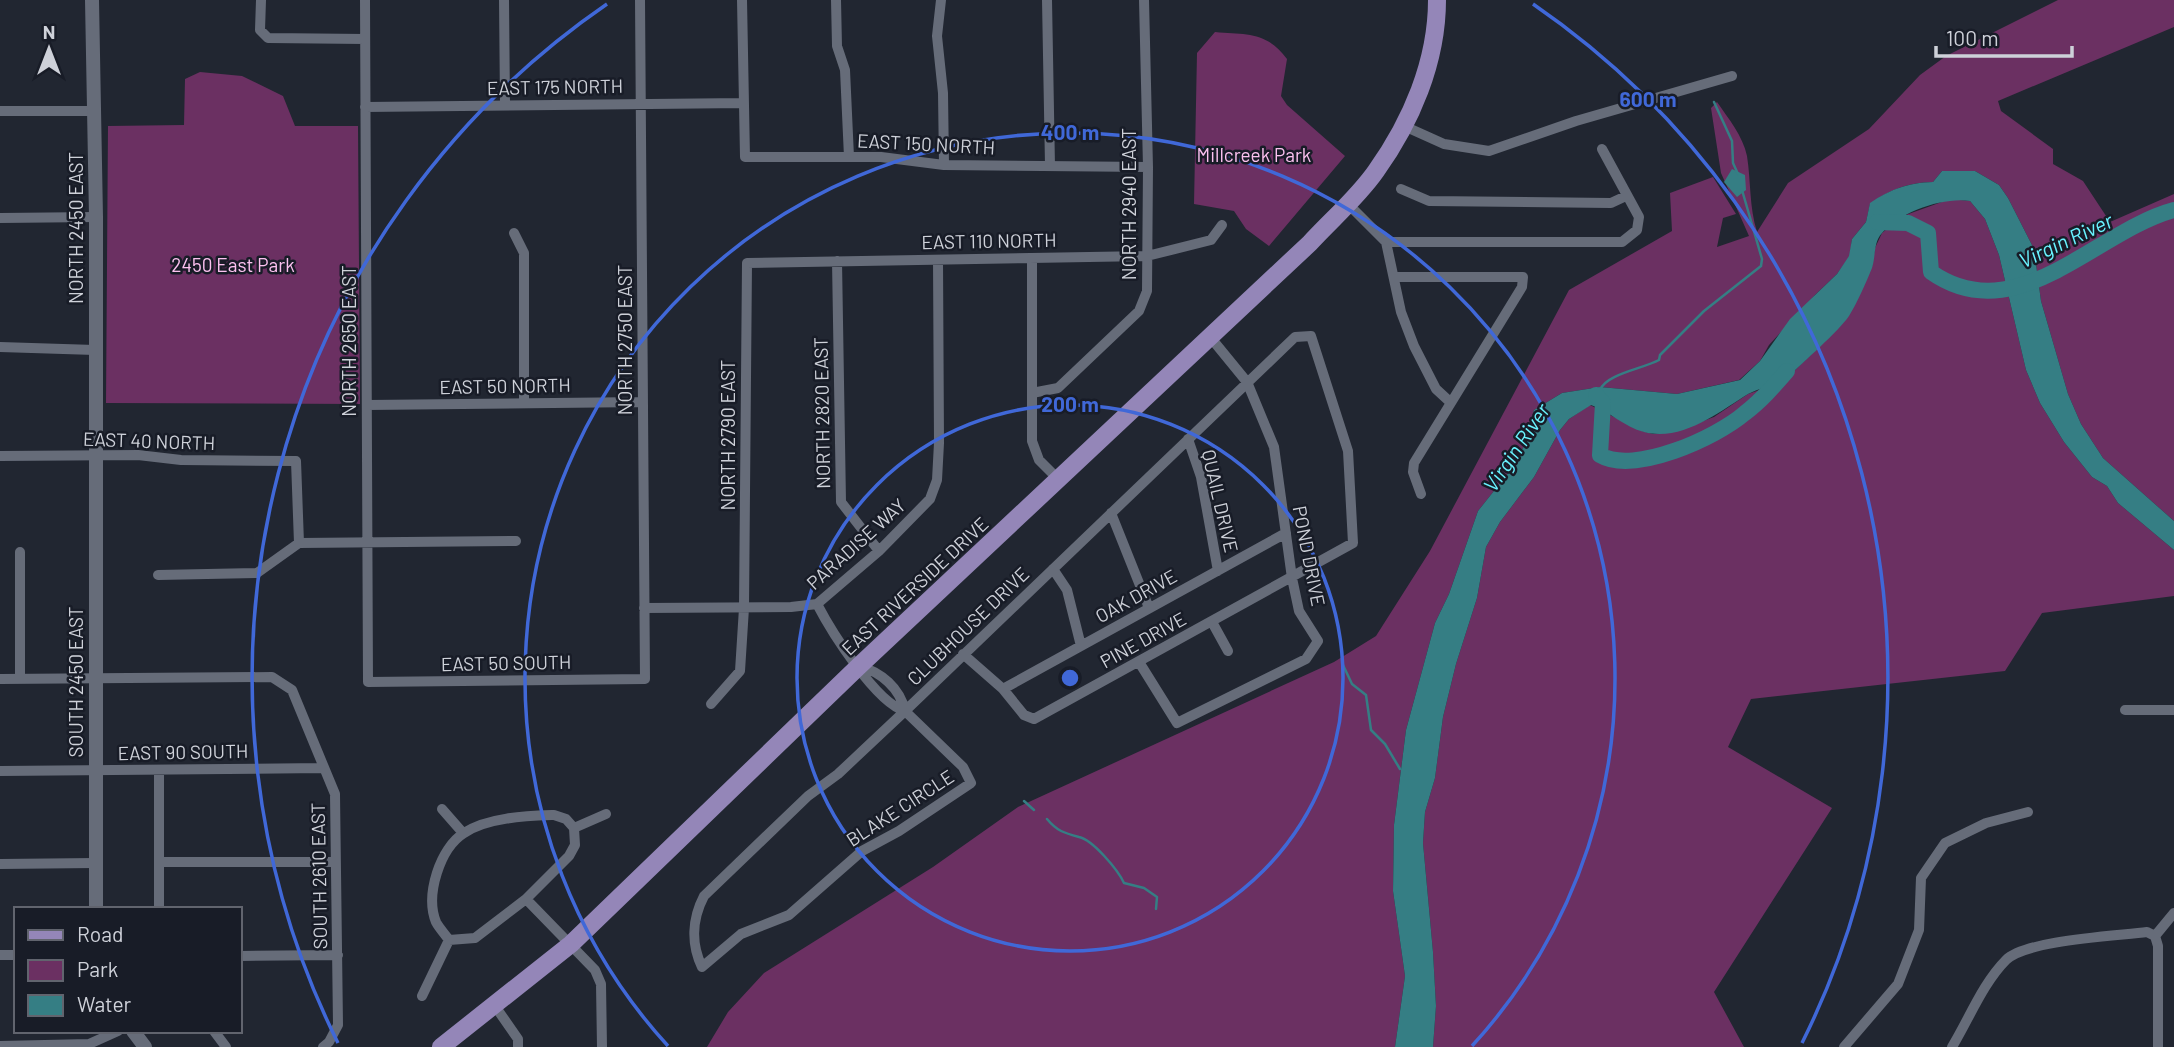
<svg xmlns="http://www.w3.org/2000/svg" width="2174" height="1047" viewBox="0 0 2174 1047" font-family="Barlow,sans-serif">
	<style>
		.green { fill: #6b3062 }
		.water { fill: #357e84 }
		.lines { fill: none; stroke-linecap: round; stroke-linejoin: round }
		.stream { stroke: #357e84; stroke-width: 2.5 }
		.river { stroke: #357e84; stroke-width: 16 }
		.minor { stroke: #666c79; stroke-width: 10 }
		.tertiary { stroke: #666c79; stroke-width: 14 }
		.primary { stroke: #9486b8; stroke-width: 18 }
		.ring { fill: none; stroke: #4068d8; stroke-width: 3.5 }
		.labels { text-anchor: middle; stroke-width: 5; stroke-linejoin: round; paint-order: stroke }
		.street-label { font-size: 19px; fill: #ced1d9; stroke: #181c27 }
		.park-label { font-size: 19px; fill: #fcc1f0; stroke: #181c27 }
		.water-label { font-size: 21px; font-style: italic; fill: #69f3fe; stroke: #181c27 }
		.centre { fill: #4068d8; stroke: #181c27; stroke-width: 3.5 }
		.ring-label { font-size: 21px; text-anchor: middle; font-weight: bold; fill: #4068d8; stroke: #181c27; stroke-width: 5; stroke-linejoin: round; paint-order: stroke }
	</style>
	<rect width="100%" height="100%" fill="#212631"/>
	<path class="green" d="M 2058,0 L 2174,0 L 2174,27 L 1998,101 L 2001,111 L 2053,149 L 2053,164 L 2083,181 L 2110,222 L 2174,194 L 2174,521 L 2103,458 L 2081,424 L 2068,394 L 2041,301 L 2034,249 L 2008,198 L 1999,185 L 1975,171 L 1942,171 L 1933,182 C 1907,183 1891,189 1870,204 L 1866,222 L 1852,239 L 1850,256 L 1837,274 L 1815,295 L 1769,345 L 1760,361 L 1739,380 L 1677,394 L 1600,387 L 1562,393 L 1534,410 L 1527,441 L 1509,472 L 1478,511 L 1449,594 L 1435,623 L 1406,730 L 1394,825 L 1393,891 L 1405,976 L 1395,1047 L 707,1047 L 728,1012 L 764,973 L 933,867 L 1018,807 L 1334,662 L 1376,636 L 1430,551 L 1569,290 L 1672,231 L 1670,193 L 1713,177 L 1736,214 L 1723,218 L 1717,247 L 1749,236 L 1721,173 L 1711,108 L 1717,102 C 1728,118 1743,136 1747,156 C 1751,181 1749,207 1757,232 L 1788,183 L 1869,129 L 1920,75 L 1946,56 Z
		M 1215,32 C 1247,35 1266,31 1287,59 L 1281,96 L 1287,105 L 1345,156 L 1269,246 L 1246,229 L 1234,211 L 1194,204 L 1197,53 Z
		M 200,72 L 242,76 L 283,96 L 295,126 L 358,126 L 360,404 L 106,403 L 108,126 L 184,125 L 185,79 Z
		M 1950,199 L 1970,201 L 1985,219 L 1999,255 L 2026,370 L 2040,403 L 2064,442 L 2092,477 L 2107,486 L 2118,503 L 2174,550 L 2174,596 L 2042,613 L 2005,671 L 1751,699 L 1728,747 L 1832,808 L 1714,992 L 1744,1047 L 1433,1047 L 1436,1006 L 1433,952 L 1423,843 L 1425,812 L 1435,778 L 1443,717 L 1456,664 L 1477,598 L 1486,547 L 1500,522 L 1534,477 L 1560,430 L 1569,419 L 1590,405 L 1642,431 L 1653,434 L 1676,431 L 1714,417 L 1748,394 L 1777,384 L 1788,377 L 1840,326 L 1872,266 L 1875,248 L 1882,233 L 1903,216 Z"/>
	<path class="water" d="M 1732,169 L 1745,175 L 1746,190 L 1737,197 L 1724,182 Z
		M 1942,171 L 1975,171 L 1999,185 L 2008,198 L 2034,249 L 2041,301 L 2068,394 L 2081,424 L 2103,458 L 2174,521 L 2174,550 L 2118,503 L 2107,486 L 2092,477 L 2064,442 L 2040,403 L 2026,370 L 1999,255 L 1985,219 L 1970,201 C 1942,197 1901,212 1882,233 C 1873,243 1876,256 1872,268 C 1866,283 1857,303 1849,316 C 1838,332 1803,362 1788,377 C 1776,385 1761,387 1748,394 C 1719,412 1682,442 1644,432 C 1624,427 1609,411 1591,405 L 1569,419 L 1560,430 L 1534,477 L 1500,522 L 1486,547 L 1477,598 L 1456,664 L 1443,717 L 1435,778 L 1425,812 L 1423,843 L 1433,952 L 1436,1006 L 1433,1047 L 1395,1047 L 1405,976 L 1393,891 L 1394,825 L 1406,730 L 1435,623 L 1449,594 L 1478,511 L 1509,472 L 1527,441 L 1534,410 L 1562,393 L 1600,387 L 1677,394 L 1740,380 L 1760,361 L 1790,319 L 1837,274 L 1849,256 L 1852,239 L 1866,222 L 1870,203 C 1891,189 1907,183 1933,182 Z"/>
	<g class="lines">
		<path class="stream" d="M 1714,102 L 1732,141 L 1733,163 L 1738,174
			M 1600,390 C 1606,374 1642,369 1659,360 L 1660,355 L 1704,311 L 1761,266 L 1762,259 L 1742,190
			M 1343,665 L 1352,684 L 1366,695 L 1371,730 L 1385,744 L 1400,769
			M 1024,801 L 1034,810
			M 1047,819 C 1057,831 1064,833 1079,837 C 1093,840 1118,870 1124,883 L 1144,888 L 1157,897 L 1156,909"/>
		<path class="river" d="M 1877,222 L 1908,223 L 1928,233 L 1931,272 C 2016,332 2096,231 2174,210
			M 1596,395 L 1603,403 L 1600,455 C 1634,475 1716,438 1745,413 C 1761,401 1774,386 1787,371"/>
		<path class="minor" d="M 261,0 L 260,30 L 268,38 L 365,39
			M 365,0 L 368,682 L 645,679 L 640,0
			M 504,0 L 505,105
			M 742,0 L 745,157 L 881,157 L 944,165 L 1148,167
			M 836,0 L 837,46 L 845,70 L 849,157
			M 941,0 L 937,36 L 943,93 L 944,165
			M 1047,0 L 1050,166
			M 365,107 L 744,103
			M 0,111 L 94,111
			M 1404,126 L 1444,144 L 1489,151 L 1576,121 L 1732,76
			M 1401,189 L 1429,201 L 1611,203 L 1626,196
			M 1347,203 L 1386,242 L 1401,312 L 1414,346 L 1436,389 L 1449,401
			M 0,218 L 96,217
			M 514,233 L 524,253 L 524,403
			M 1386,242 L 1622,242 L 1637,230 L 1639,217 L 1602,149
			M 1032,258 L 1032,441 L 1039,460 L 1059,480
			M 837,261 L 841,502 L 879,551
			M 1394,277 L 1523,277 L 1522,287 L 1414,463 L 1413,472 L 1421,494
			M 0,347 L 95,350
			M 1032,393 L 1058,388 L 1139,311 L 1147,291 L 1148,167 L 1144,0
			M 367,405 L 643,402
			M 1188,439 L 1201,477 L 1218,571
			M 0,456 L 138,455 L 181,460 L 296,461 L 299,543
			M 1111,513 L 1149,608
			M 1053,569 L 1067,590 L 1081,646
			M 158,575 L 257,573 L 299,543 L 516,541
			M 817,604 C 831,631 876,703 905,711 L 963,767 L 971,783 L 899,831 L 862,851 L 789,915 L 741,934 L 702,967 C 691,944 692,919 704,896 L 808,796 L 838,774 L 905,711 L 1295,337 L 1311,336 L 1348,451 L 1353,543 L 1034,719 L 1024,715 L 1003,689 L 963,654
			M 644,608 L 791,607 L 817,604 L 879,551 L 930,499 L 937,480 L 939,443 L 938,260
			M 1212,622 L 1228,651
			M 1139,662 L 1177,723 L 1306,659 L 1318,641 L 1299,611 L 1292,578 L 1274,447 L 1247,382 L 1211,338
			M 859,666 C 881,672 900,688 905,711
			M 0,679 L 272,677 L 292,690 L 335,794 L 338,1025 L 329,1042 L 323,1047
			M 20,679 L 20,552
			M 1003,689 L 1286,533
			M 711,704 L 740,671 L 744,608 L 747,263 L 1147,256 L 1211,240 L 1222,225
			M 2125,710 L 2174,710
			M 159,770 L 159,909
			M 0,771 L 324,768
			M 442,809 L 463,833
			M 554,815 L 566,819 L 574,828 L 575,845 L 569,856 L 526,899 L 475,938 L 449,940 C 445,934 439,928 436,922 C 425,895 440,848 464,833 C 488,817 527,816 554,815 Z
			M 574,828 L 606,814
			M 159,862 L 335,862
			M 0,864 L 95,863
			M 526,899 L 595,970 L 601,984 L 602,1047
			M 2155,936 L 2158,946 L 2158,1047
			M 2155,936 L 2174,913
			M 0,955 L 16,955
			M 240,956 L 338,955
			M 422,996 L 449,940
			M 495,1006 L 518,1039 L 518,1047
			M 214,1031 L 226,1047
			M 0,1046 L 89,1044 L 118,1031
			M 1844,1047 L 1898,984 L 1919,930 L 1921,878 L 1945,843 L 1986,823 L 2028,812
			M 1952,1047 C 1969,1019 1983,983 2006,960 C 2026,940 2116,936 2147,932 L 2155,936"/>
		<path class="tertiary" d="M 92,0 L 96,217 L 96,909
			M 133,1031 L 145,1047"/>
		<path class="primary" d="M 441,1047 L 571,944 L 859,666 L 1310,243 C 1331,220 1358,197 1376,171 C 1411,122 1437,62 1437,0"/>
	</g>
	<g class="ring">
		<circle cx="1070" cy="678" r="273"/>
		<path d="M668 1046A545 545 0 1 1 1472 1046"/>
		<path d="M338 1043A818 818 0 0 1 607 4M1533 4A818 818 0 0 1 1802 1043"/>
	</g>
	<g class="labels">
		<g class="street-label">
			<text transform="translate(555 87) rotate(-1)" y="7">EAST 175 NORTH</text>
			<text transform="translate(926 144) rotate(3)" y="7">EAST 150 NORTH</text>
			<text transform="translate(1129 204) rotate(-90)" y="7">NORTH 2940 EAST</text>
			<text transform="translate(76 228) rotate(-90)" y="7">NORTH 2450 EAST</text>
			<text transform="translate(989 241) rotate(-1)" y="7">EAST 110 NORTH</text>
			<text transform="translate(625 340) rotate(-90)" y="7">NORTH 2750 EAST</text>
			<text transform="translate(349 341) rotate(-90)" y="7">NORTH 2650 EAST</text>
			<text transform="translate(505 386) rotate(-1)" y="7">EAST 50 NORTH</text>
			<text transform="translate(822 413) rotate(-91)" y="7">NORTH 2820 EAST</text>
			<text transform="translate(728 435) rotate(-90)" y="7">NORTH 2790 EAST</text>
			<text transform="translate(149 441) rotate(2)" y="7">EAST 40 NORTH</text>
			<text transform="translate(1220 501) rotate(77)" y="7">QUAIL DRIVE</text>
			<text transform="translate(856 544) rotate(-42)" y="7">PARADISE WAY</text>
			<text transform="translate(1309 556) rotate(79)" y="7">POND DRIVE</text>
			<text transform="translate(915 586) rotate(-43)" y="7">EAST RIVERSIDE DRIVE</text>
			<text transform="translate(1136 596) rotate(-29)" y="7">OAK DRIVE</text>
			<text transform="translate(968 626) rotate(-44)" y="7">CLUBHOUSE DRIVE</text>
			<text transform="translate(1143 640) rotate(-29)" y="7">PINE DRIVE</text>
			<text transform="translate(506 663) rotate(-1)" y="7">EAST 50 SOUTH</text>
			<text transform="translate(76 682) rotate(-90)" y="7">SOUTH 2450 EAST</text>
			<text transform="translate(183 752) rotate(-1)" y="7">EAST 90 SOUTH</text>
			<text transform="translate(900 808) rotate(-33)" y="7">BLAKE CIRCLE</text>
			<text transform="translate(319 876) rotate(-91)" y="7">SOUTH 2610 EAST</text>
		</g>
		<g class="park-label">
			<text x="1254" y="162">Millcreek Park</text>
			<text x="233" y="272">2450 East Park</text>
		</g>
		<g class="water-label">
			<text transform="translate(2066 241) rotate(-25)" y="7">Virgin River</text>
			<text transform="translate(1517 448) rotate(-56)" y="7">Virgin River</text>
		</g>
	</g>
	<circle cx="1070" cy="678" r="10" class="centre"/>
	<g class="ring-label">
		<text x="1648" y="107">600 m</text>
		<text x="1070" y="140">400 m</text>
		<text x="1070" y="412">200 m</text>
	</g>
	<rect x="14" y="907" width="228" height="126" fill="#181c27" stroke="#61646e" stroke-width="2"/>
	<rect x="28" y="930" width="35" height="10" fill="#9486b8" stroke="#61646e" stroke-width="2"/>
	<text x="77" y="942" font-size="21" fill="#ced1d9">Road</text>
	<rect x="28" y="960" width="35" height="21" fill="#6b3062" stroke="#61646e" stroke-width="2"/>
	<text x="77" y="977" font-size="21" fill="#ced1d9">Park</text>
	<rect x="28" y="995" width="35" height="21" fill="#357e84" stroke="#61646e" stroke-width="2"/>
	<text x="77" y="1012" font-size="21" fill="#ced1d9">Water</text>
	<g transform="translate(49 49)" stroke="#181c27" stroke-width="5" paint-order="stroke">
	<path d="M0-5L12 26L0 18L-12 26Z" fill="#ced1d9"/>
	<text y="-10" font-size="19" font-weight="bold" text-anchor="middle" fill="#ced1d9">N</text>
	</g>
	<path d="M1936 46v10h136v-10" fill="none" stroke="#ced1d9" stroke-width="3.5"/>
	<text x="1946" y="46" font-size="21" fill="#ced1d9" stroke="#181c27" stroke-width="5" paint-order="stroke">100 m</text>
</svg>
